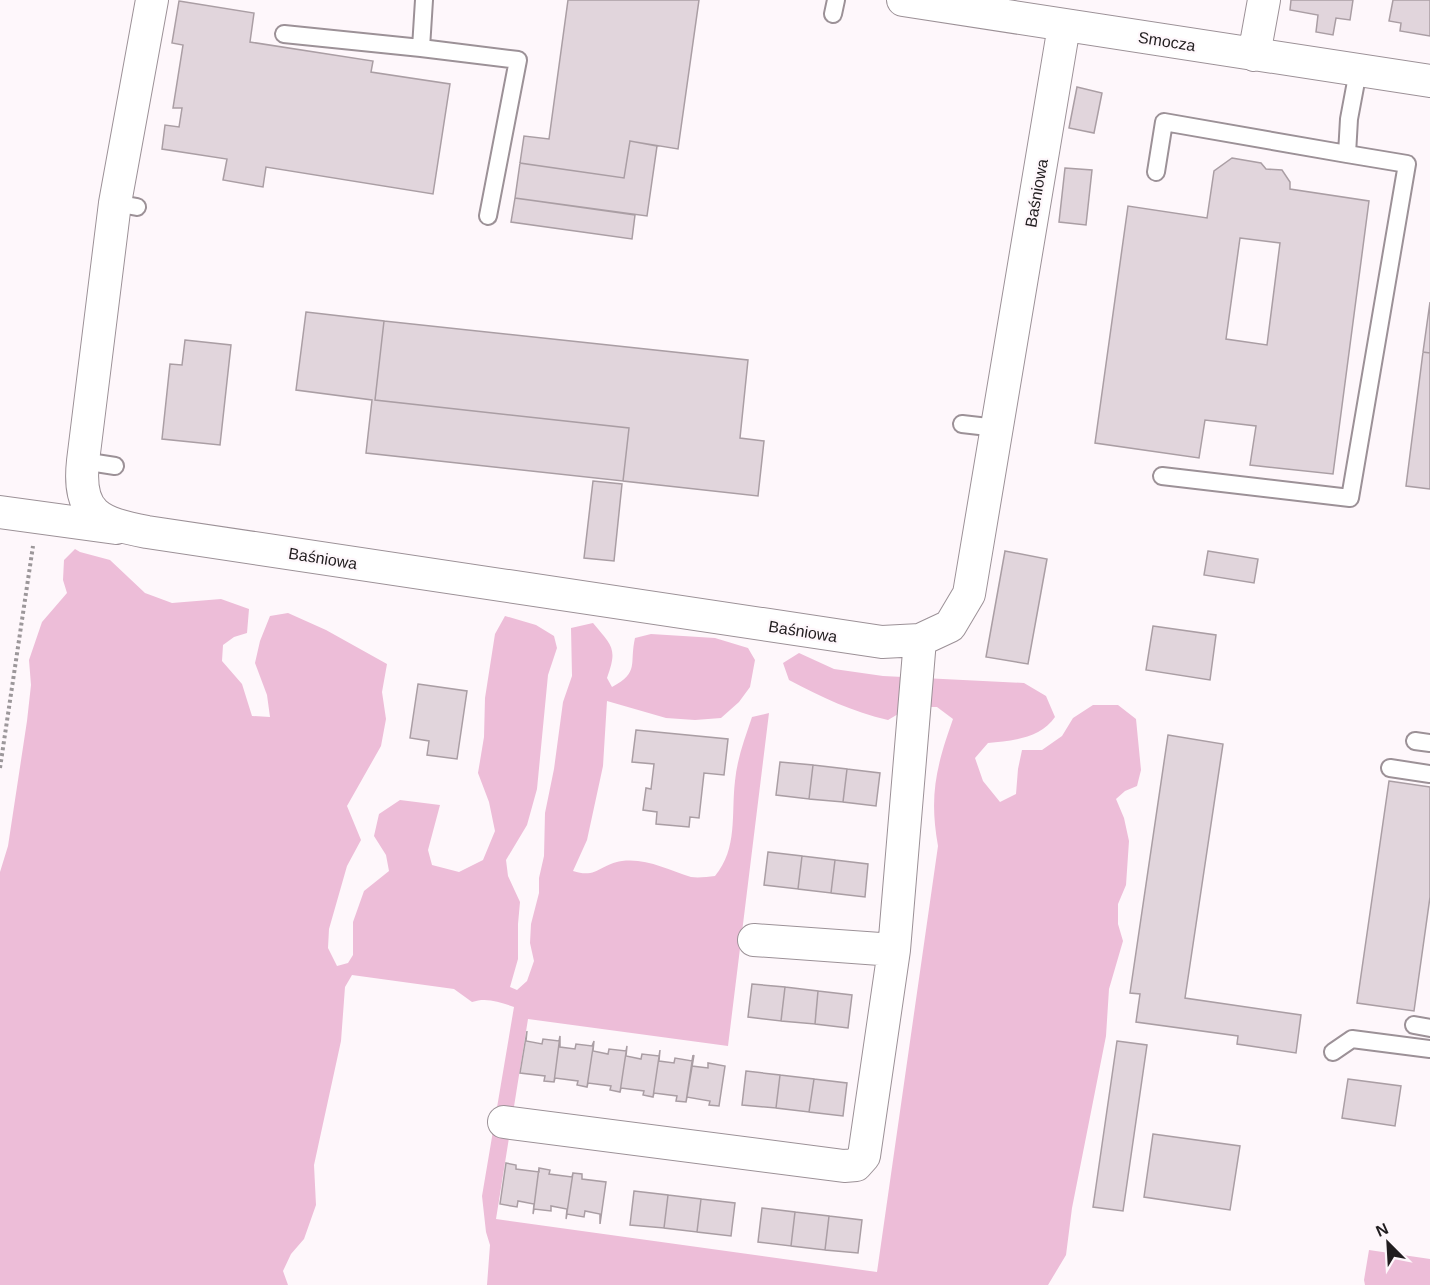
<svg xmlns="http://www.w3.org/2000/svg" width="1430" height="1285" viewBox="0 0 1430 1285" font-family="Arial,sans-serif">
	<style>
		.green { fill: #edbdd8 }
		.building { fill: #e1d5dc; stroke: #aa9ea4; stroke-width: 1.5; fill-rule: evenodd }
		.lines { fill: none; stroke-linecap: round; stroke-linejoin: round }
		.lane-casing { stroke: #9c9197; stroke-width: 20 }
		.street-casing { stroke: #9c9197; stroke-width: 34 }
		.path { stroke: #9c979a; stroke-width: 4; stroke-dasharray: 3 3; stroke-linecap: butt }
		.lane { stroke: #fff; stroke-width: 16 }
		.street { stroke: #fff; stroke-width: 32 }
		.labels { text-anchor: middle; stroke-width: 4.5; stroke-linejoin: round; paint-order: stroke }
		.street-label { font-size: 16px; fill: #211d1f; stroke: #fef7fb }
	</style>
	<rect width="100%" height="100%" fill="#fef7fb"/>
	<path class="green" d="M 75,549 L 80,552 L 110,560 L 145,593 L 172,603 L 221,599 L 249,609 L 247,633 L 234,637 L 223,645 L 222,661 L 242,684 L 252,716 L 270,717 L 267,695 L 255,663 L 260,641 L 270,616 L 288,613 L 326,630 L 387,664 L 382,692 L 386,719 L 381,746 L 347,806 L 361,840 L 347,866 L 329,929 L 328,948 L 337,966 L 348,963 L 353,955 L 353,922 L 364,891 L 389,871 L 386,855 L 374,836 L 379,814 L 400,800 L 440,805 L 428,850 L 432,865 L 459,872 L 483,860 L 495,831 L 489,802 L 478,773 L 484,737 L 485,698 L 495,634 L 505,616 L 536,625 L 554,636 L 557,648 L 548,675 L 537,789 L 527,825 L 506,860 L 508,876 L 520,902 L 518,924 L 518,959 L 510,987 L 517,990 L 527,981 L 534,961 L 530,943 L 531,924 L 539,893 L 539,878 L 544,856 L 545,813 L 554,769 L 563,702 L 572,676 L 571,628 L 593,623 C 612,646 618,648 607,678 L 612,687 C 640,672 629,664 635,638 L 651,634 L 715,638 L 748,648 L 755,660 L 750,687 L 739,702 L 721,718 L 695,720 L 666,718 L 607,701 L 603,766 L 587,840 L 573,871 C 597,879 600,864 622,861 C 647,858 668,870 691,877 C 698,878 707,877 715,876 C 738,848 731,815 735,781 C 737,759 745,738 752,717 L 769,713 L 728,1046 L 528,1019 L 496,1219 L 877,1272 L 938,846 C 929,796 936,767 953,719 L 937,707 L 910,707 L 888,720 C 853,712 821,697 789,680 L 783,663 L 799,653 L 834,669 L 883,676 L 1024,683 L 1046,696 L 1055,717 C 1041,738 1012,741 988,743 L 975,758 L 983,781 L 1000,802 L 1016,794 L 1018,769 L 1022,750 L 1042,750 L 1062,736 L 1073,718 L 1093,705 L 1118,705 L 1136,719 L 1141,770 L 1137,786 L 1125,791 L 1116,799 L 1124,818 L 1129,841 L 1126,885 L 1118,904 L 1118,924 L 1123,941 L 1109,989 L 1106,1036 L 1072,1208 L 1066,1255 L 1048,1285 L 487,1285 L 490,1245 L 486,1232 L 482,1196 L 514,1007 C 500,1002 486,997 472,1002 L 454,989 L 352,975 L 345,987 L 341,1041 L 314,1165 L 316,1205 L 304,1239 L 291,1254 L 283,1271 L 288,1285 L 0,1285 L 0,872 L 8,846 L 27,721 L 31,685 L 29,660 L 42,622 L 67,593 L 63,580 L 64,560 Z
		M 1369,1250 L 1430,1259 L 1430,1285 L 1365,1285 L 1364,1280 Z"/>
	<path class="building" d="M 568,0 L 699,0 L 678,149 L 630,141 L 624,178 L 520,163 L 524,136 L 549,139 Z
		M 1291,0 L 1353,0 L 1350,20 L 1336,18 L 1333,35 L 1316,32 L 1318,15 L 1290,10 Z
		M 1393,0 L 1430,0 L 1430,36 L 1400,31 L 1401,23 L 1389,21 Z
		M 179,1 L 254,13 L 250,42 L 373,61 L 371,72 L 450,84 L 433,194 L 266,167 L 263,187 L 223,180 L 227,159 L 162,149 L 165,125 L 179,127 L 182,108 L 173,108 L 183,45 L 172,43 Z
		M 1077,87 L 1102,93 L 1094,133 L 1069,128 Z
		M 630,141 L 657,146 L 647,216 L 515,198 L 520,163 L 624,178 Z
		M 1232,158 L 1261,163 L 1266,169 L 1282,170 L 1290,182 L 1290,189 L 1369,201 L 1333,474 L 1250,465 L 1256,426 L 1205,420 L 1199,458 L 1095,443 L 1128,206 L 1207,218 L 1214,171 ZM 1240,238 L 1280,243 L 1267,345 L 1226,339 Z
		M 1065,168 L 1092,170 L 1086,225 L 1059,222 Z
		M 515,198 L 635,215 L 632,239 L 511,222 Z
		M 1430,302 L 1430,353 L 1423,352 Z
		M 306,312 L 384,321 L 375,400 L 629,428 L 623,481 L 366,453 L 372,400 L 296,390 Z
		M 384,321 L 748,360 L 740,438 L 764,441 L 758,496 L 623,481 L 629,428 L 375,400 Z
		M 185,340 L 231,345 L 220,445 L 162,439 L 170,364 L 182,365 Z
		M 1423,352 L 1430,353 L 1430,489 L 1406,486 Z
		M 593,481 L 622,484 L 614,561 L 584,558 Z
		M 1005,551 L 1047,559 L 1028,664 L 986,657 Z
		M 1208,551 L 1258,559 L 1254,583 L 1204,575 Z
		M 1153,626 L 1216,635 L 1210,680 L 1146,670 Z
		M 418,684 L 467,691 L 457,759 L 427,755 L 429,741 L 410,738 Z
		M 636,730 L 728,739 L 724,775 L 704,773 L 699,818 L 690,817 L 689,827 L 656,824 L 657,812 L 643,810 L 646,788 L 651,789 L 654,764 L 632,762 Z
		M 1168,735 L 1223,744 L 1185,998 L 1301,1015 L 1296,1053 L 1237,1044 L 1238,1036 L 1136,1022 L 1140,994 L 1130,993 Z
		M 780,762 L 813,765 L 809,799 L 776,795 Z
		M 813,765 L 847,769 L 843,802 L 809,799 Z
		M 847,769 L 880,773 L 876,806 L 843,802 Z
		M 1389,781 L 1430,787 L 1430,897 L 1414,1011 L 1357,1003 Z
		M 768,852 L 802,856 L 798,889 L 764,885 Z
		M 802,856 L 835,860 L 831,893 L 798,889 Z
		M 835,860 L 868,864 L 865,897 L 831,893 Z
		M 752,984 L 785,987 L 781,1021 L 748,1017 Z
		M 785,987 L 818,991 L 815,1024 L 781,1021 Z
		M 818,991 L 852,995 L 848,1028 L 815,1024 Z
		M 527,1031 L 526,1041 L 542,1044 L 543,1039 L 559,1041 L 560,1036 L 554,1082 L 544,1081 L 545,1076 L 520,1073 Z
		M 560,1036 L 560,1047 L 575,1049 L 576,1044 L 592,1046 L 594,1041 L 587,1087 L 577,1085 L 578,1081 L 555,1078 L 554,1082 Z
		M 594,1041 L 593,1051 L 608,1054 L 609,1049 L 626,1051 L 627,1046 L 620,1092 L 610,1090 L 611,1086 L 588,1083 L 587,1087 Z
		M 1117,1041 L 1147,1045 L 1123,1211 L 1093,1207 Z
		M 627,1046 L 626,1056 L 641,1059 L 642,1054 L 659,1056 L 660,1050 L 653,1097 L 643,1095 L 644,1091 L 621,1088 L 620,1092 Z
		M 660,1050 L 659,1061 L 674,1063 L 675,1058 L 692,1061 L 693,1055 L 686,1102 L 676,1101 L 677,1096 L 654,1093 L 653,1097 Z
		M 694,1055 L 692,1066 L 708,1068 L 708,1063 L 725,1066 L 719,1106 L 709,1105 L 710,1101 L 687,1097 L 686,1102 Z
		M 746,1071 L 780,1075 L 776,1108 L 742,1105 Z
		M 780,1075 L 814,1079 L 809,1112 L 776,1108 Z
		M 814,1079 L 847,1083 L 843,1116 L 809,1112 Z
		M 1348,1079 L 1401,1086 L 1395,1126 L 1342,1118 Z
		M 1153,1134 L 1240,1146 L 1230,1210 L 1144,1197 Z
		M 506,1163 L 516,1165 L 516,1169 L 539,1172 L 539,1168 L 533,1214 L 534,1204 L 518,1201 L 517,1207 L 500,1204 Z
		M 539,1168 L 550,1170 L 549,1174 L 572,1177 L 573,1173 L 566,1219 L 567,1209 L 551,1206 L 551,1211 L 534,1209 L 533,1214 Z
		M 573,1173 L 582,1174 L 582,1179 L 606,1182 L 600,1224 L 600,1214 L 585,1211 L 584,1217 L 567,1214 L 566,1219 Z
		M 634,1191 L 668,1195 L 664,1228 L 630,1225 Z
		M 668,1195 L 701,1199 L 697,1232 L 664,1228 Z
		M 701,1199 L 735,1203 L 731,1236 L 697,1232 Z
		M 762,1208 L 795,1212 L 791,1246 L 758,1242 Z
		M 795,1212 L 829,1216 L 825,1250 L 791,1246 Z
		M 829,1216 L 862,1220 L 858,1253 L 825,1250 Z"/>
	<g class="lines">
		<defs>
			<path id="lane" d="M 833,14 L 836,0
				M 284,34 L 421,48 L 424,0
				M 421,48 L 518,60 L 488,216
				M 1156,172 L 1164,122 L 1347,154 L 1349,119 L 1358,71
				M 115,203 L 137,207
				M 962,424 L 997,428
				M 83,461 L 115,466
				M 1162,476 L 1350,498 L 1407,164 L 1347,154
				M 1415,741 L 1430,743
				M 1390,768 L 1430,774
				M 1414,1025 L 1430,1028
				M 1333,1052 L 1352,1039 L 1430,1049"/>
			<path id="street" d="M 152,0 L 115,203 L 83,461 C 77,515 100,523 147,532 L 882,642 L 920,640 L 950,626 L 969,594 L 1064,26
				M 903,0 L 1430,81
				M 1254,55 L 1264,0
				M 0,512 L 116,528
				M 754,940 L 894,950
				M 504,1122 L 844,1166 L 856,1165 L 864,1156 L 894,950 L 920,640"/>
		</defs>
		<use href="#lane" class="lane-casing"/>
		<use href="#street" class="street-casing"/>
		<path class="path" d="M 0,768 L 33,546"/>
		<use href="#lane" class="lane"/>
		<use href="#street" class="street"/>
	</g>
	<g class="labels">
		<g class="street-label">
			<text transform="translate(1167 41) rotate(9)" y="6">Smocza</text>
			<text transform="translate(1036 193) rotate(-80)" y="6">Baśniowa</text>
			<text transform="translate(323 558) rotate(9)" y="6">Baśniowa</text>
			<text transform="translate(803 631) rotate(9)" y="6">Baśniowa</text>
		</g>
	</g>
	<g transform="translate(1388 1243) rotate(336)" stroke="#fef7fb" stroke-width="4.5" paint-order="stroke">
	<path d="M0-4.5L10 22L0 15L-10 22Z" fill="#211d1f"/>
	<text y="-9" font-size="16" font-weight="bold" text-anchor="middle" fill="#211d1f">N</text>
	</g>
</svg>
